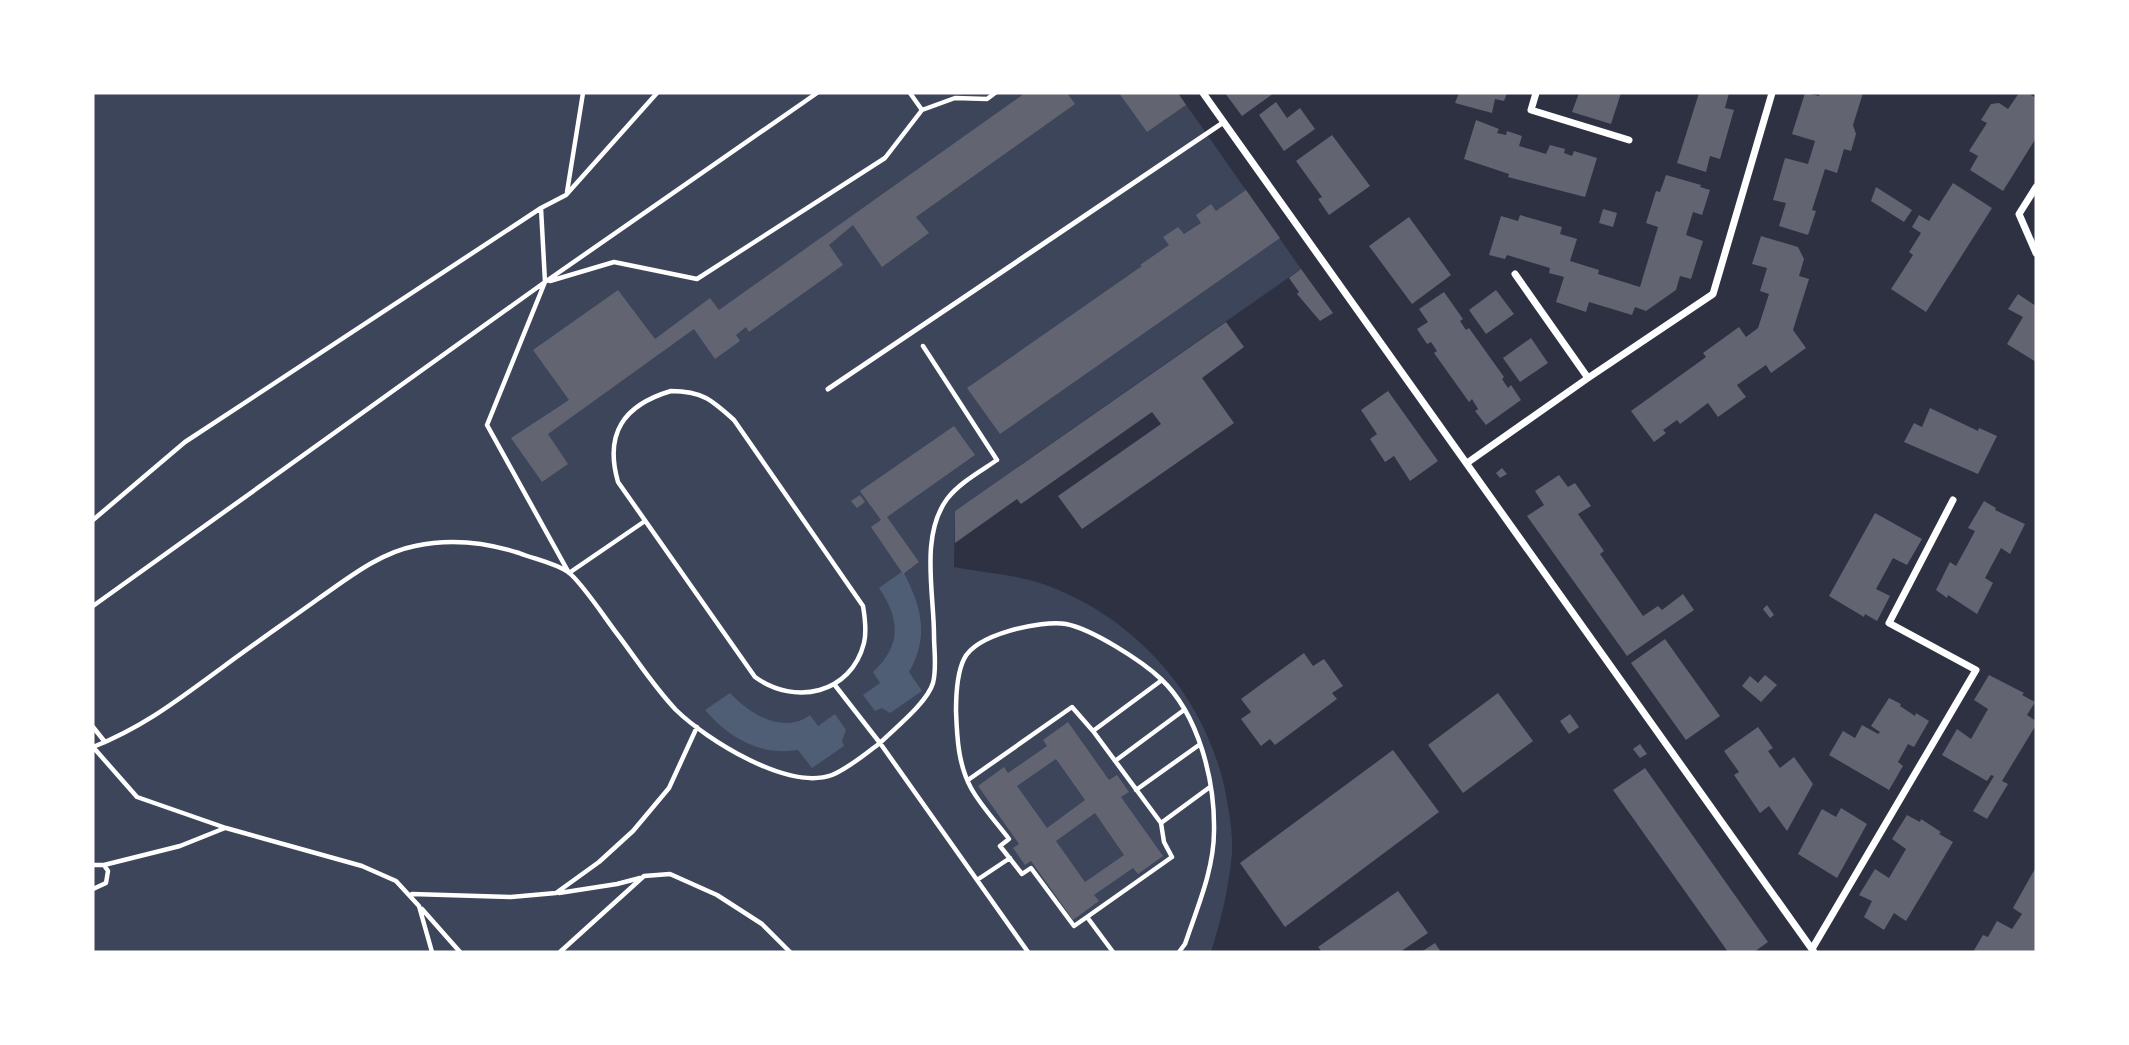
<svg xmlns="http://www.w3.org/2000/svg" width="2129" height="1045" viewBox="0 0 2129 1045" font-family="'Golos Text',sans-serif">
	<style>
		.green { fill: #3c4559 }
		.water { fill: #4f5d75 }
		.building { fill: #626471; fill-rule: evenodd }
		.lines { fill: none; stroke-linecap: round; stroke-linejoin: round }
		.path { stroke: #fff; stroke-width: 4.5 }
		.service { stroke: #fff; stroke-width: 5 }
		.minor { stroke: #fff; stroke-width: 7 }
	</style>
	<rect width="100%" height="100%" fill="#2d3142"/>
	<path class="green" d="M 93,93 L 1178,93 L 1301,269 L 955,511 L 954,567 C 983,573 1014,574 1043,584 C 1134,616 1205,695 1225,790 C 1229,811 1233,832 1232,853 C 1229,888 1221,920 1211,952 L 93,952 Z"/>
	<path class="water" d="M 903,571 C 921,606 930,635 909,672 L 922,691 L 890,713 L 882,708 L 875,711 L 863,695 L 880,683 L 873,672 C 902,645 900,619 879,588 Z
		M 730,693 C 750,714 783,735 810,715 L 818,726 L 835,714 L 846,730 L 842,741 L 844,746 L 812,768 L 798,750 C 760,756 729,738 705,710 Z"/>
	<path class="building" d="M 1025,93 L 1067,93 L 1075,104 L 916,217 L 929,233 L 882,267 L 853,225 L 829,245 L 843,265 L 749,332 L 746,327 L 736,335 L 740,341 L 715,359 L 694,329 L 548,434 L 568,464 L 542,482 L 511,438 L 569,400 L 533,350 L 618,290 L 655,339 L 710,298 L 719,310 Z
		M 1119,93 L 1178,93 L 1186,105 L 1147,132 Z
		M 1225,93 L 1274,93 L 1242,116 Z
		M 1459,93 L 1507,93 L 1504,101 L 1495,99 L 1492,113 L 1455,103 Z
		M 1579,93 L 1621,93 L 1611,124 L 1572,112 Z
		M 1699,93 L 1729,93 L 1725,108 L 1734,110 L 1720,159 L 1710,156 L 1706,172 L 1677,163 Z
		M 1805,93 L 1819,96 L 1820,93 L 1863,93 L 1853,125 L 1856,134 L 1851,151 L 1844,149 L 1837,173 L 1825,169 L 1812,210 L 1816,211 L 1808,235 L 1779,226 L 1786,203 L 1773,200 L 1785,158 L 1808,164 L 1815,141 L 1792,134 Z
		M 2019,93 L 2028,93 L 2036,98 L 2036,138 L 2003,191 L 1970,170 L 1978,156 L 1969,151 L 1987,123 L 1981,120 L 1991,104 L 1999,103 L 2008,109 Z
		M 1276,102 L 1287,118 L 1300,108 L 1315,129 L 1284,151 L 1259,115 Z
		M 1476,120 L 1499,129 L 1497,133 L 1506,135 L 1507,131 L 1522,136 L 1519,146 L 1533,150 L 1546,154 L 1550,145 L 1565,149 L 1564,153 L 1572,156 L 1574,151 L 1597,158 L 1585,197 L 1508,177 L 1509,174 L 1464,159 Z
		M 1332,135 L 1370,186 L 1329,215 L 1318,199 L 1322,197 L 1296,161 Z
		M 1666,175 L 1701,185 L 1700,187 L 1710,190 L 1702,215 L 1693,212 L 1686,235 L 1703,241 L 1691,279 L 1680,276 L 1676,290 L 1646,311 L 1635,307 L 1632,315 L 1589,302 L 1586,312 L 1556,302 L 1564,277 L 1549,273 L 1550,268 L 1507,255 L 1505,259 L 1489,255 L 1501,216 L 1518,221 L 1520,215 L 1562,227 L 1560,234 L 1577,239 L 1570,261 L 1599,270 L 1598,274 L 1640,287 L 1658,227 L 1646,223 L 1656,191 L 1660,192 Z
		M 1953,183 L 1992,208 L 1926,312 L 1891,289 L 1913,255 L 1909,252 L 1921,233 L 1912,227 L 1919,215 L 1929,221 Z
		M 1876,187 L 1912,210 L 1904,222 L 1871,201 Z
		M 1246,190 L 1280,238 L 1000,434 L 967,388 L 1142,266 L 1140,265 L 1169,245 L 1163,237 L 1178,227 L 1184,234 L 1201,223 L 1196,215 L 1211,204 L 1216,211 Z
		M 1603,209 L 1617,213 L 1613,227 L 1599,223 Z
		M 1409,217 L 1451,275 L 1412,304 L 1369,246 Z
		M 1761,236 L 1798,247 L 1804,259 L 1799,276 L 1809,279 L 1793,330 L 1806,348 L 1771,373 L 1766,365 L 1737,385 L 1746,397 L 1718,417 L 1708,403 L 1680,424 L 1677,420 L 1663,430 L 1666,433 L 1654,442 L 1631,411 L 1706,357 L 1703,353 L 1739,327 L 1746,337 L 1758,328 L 1769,294 L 1760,291 L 1767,268 L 1752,264 Z
		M 1301,269 L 1333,313 L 1320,321 L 1297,294 L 1299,292 L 1289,278 Z
		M 1496,290 L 1514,314 L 1486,334 L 1469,310 Z
		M 1444,292 L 1463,319 L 1460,321 L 1466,330 L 1469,328 L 1504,377 L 1502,379 L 1508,388 L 1511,385 L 1521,400 L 1486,425 L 1475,411 L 1478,409 L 1472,399 L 1469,402 L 1434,353 L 1437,351 L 1431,342 L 1427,344 L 1417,329 L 1428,322 L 1419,309 Z
		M 2018,294 L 2036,306 L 2036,362 L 2007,344 L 2023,317 L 2008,309 Z
		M 1226,322 L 1244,347 L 1202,378 L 1234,423 L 1082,529 L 1058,496 L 1161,424 L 1152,412 L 1021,504 L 1017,499 L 955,543 L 955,511 Z
		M 1531,338 L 1548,363 L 1520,382 L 1503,358 Z
		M 1388,391 L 1438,461 L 1410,481 L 1394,456 L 1385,462 L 1370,439 L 1377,434 L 1361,410 Z
		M 1930,408 L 1978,431 L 1979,428 L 1997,436 L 1978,474 L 1904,442 L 1914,423 L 1922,427 Z
		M 954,426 L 975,455 L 887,517 L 919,562 L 903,574 L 871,527 L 881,520 L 860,491 Z
		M 1502,468 L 1507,474 L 1500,478 L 1496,473 Z
		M 1559,475 L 1568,487 L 1575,483 L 1591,506 L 1578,514 L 1604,551 L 1600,554 L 1643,616 L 1658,606 L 1662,610 L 1683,594 L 1694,610 L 1627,656 L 1527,516 L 1544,505 L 1535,491 Z
		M 860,495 L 865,502 L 857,508 L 851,501 Z
		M 1984,501 L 1996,508 L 1995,510 L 2025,524 L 2010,554 L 2001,548 L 1985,578 L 1993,583 L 1977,614 L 1948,595 L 1947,598 L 1936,590 L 1950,562 L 1956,566 L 1966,548 L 1975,531 L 1968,528 Z
		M 1875,513 L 1922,539 L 1907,565 L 1893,558 L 1876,589 L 1890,596 L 1877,621 L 1865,614 L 1864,617 L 1829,596 Z
		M 1767,605 L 1774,615 L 1770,618 L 1763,609 Z
		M 1665,639 L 1720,716 L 1686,740 L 1631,663 Z
		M 1304,653 L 1313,666 L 1324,659 L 1343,686 L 1332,693 L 1337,699 L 1275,745 L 1270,739 L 1261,746 L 1241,719 L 1251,712 L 1241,699 Z
		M 1765,675 L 1777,685 L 1761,702 L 1742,686 L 1750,676 L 1758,683 Z
		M 1989,675 L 2024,693 L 2022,695 L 2035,702 L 2027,715 L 2036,721 L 2036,725 L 2002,781 L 2008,784 L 1987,819 L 1973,811 L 1994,776 L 1991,775 L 1987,781 L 1942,755 L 1957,729 L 1971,739 L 1988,709 L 1974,700 Z
		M 1498,693 L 1533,741 L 1463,793 L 1428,745 Z
		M 1889,698 L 1901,704 L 1900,706 L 1915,716 L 1916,713 L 1929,721 L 1914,747 L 1908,744 L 1898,762 L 1903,766 L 1889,790 L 1829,755 L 1843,731 L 1855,738 L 1862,725 L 1878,734 L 1880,732 L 1871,726 Z
		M 1570,714 L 1579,727 L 1569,734 L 1560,721 Z
		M 1068,722 L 1109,780 L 1117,775 L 1129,792 L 1121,797 L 1163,856 L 1138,874 L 1133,868 L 1094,895 L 1099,901 L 1073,920 L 1031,861 L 1025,865 L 1013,848 L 1019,844 L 978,786 L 1004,767 L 1008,773 L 1047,746 L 1043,740 ZM 1056,759 L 1085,800 L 1047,828 L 1017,786 ZM 1095,813 L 1124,855 L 1085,882 L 1056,841 Z
		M 1758,727 L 1773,748 L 1768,751 L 1780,768 L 1794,757 L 1813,784 L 1787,831 L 1769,806 L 1760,813 L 1734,775 L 1739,772 L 1724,751 Z
		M 1640,744 L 1647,754 L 1640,758 L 1633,749 Z
		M 1393,750 L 1439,812 L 1285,927 L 1240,863 Z
		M 1645,768 L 1768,942 L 1754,952 L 1728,952 L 1613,790 Z
		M 1841,808 L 1867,824 L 1837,878 L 1798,854 L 1822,809 L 1836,817 Z
		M 1907,815 L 1920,822 L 1921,819 L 1941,832 L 1939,834 L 1953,842 L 1906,921 L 1894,913 L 1884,930 L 1864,917 L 1872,901 L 1859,895 L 1875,869 L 1889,878 L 1906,849 L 1892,839 Z
		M 2036,867 L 2036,952 L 1973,952 L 1983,935 L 1988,937 L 1997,921 L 2012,929 L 2022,914 L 2013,908 Z
		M 1398,891 L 1428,933 L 1400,952 L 1322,952 L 1318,947 Z
		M 1435,943 L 1441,952 L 1421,952 Z"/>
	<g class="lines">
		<path class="path" d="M 910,93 L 922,110
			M 567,192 L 583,93
			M 550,281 L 614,262 L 697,279 L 885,158 L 922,110 L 955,98 L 987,99 L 995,93
			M 671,391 C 702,391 712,400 734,420 L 863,606 C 865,618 867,631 864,643 C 851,694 795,706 755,677 L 618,482 C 604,433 624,405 671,391 Z
			M 93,520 L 185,442 L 541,208
			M 645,521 L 569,573 L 487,425 L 545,282 L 541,208 L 566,195 L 657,93
			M 93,606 L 545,282 L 817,93
			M 1162,680 L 1093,731 L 1161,823 L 1210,787
			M 834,684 L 880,743 C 895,728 927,703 933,683 C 937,668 934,650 934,635 C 934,593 920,536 947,499 C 959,483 981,471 997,460 L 923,346
			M 93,727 L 105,742
			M 93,747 C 144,727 179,699 223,667 C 254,644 286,622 318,599 C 347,579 379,553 415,546 C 451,538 485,542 519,553 C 534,559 555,563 568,572 C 581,581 607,621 618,635 C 637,660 654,687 676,710 C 707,740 788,791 832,775 C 849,768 865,754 880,743 L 1028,952
			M 93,747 L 137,797 L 226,828 L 362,866 L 396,881 L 419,906 L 432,952
			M 1115,761 L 1184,710
			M 968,780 L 1072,707 L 1093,731
			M 1136,790 L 1199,745
			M 93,865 L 104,865 L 180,846 L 225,828
			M 977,880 L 1010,858
			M 93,889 L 106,883 L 108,871 L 104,865
			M 559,893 L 617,884 L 640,878
			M 412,894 L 511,897 L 556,893 L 599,862 L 633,831 L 669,788 L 697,727
			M 422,909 L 460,952
			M 1087,917 L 1172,857 L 1164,842 L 1161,823
			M 560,952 L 644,876 L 670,874 L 717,895 L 762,924 L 790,952
			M 1113,952 L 1087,917 L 1074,926 L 1031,868 L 1022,874 L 1000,846 L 1009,839 C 997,823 981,806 971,788 C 958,764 957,737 956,711 C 956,695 957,673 964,659 C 976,634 1041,620 1066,624 C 1092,629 1142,661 1161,679 C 1199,715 1215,781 1214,831 C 1214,870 1197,908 1185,944 L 1179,952"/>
		<path class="service" d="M 828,389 L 1224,122"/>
		<path class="minor" d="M 1203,93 L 1814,952
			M 1536,93 L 1531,110 L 1629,140
			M 2036,187 L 2019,214 L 2036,253
			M 1515,274 L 1588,378
			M 1467,463 L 1588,378 L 1713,294 L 1772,93
			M 1812,949 L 1976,670 L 1889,623 L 1953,500"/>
	</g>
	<rect width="2129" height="1045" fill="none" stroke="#ffffff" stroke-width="189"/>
</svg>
